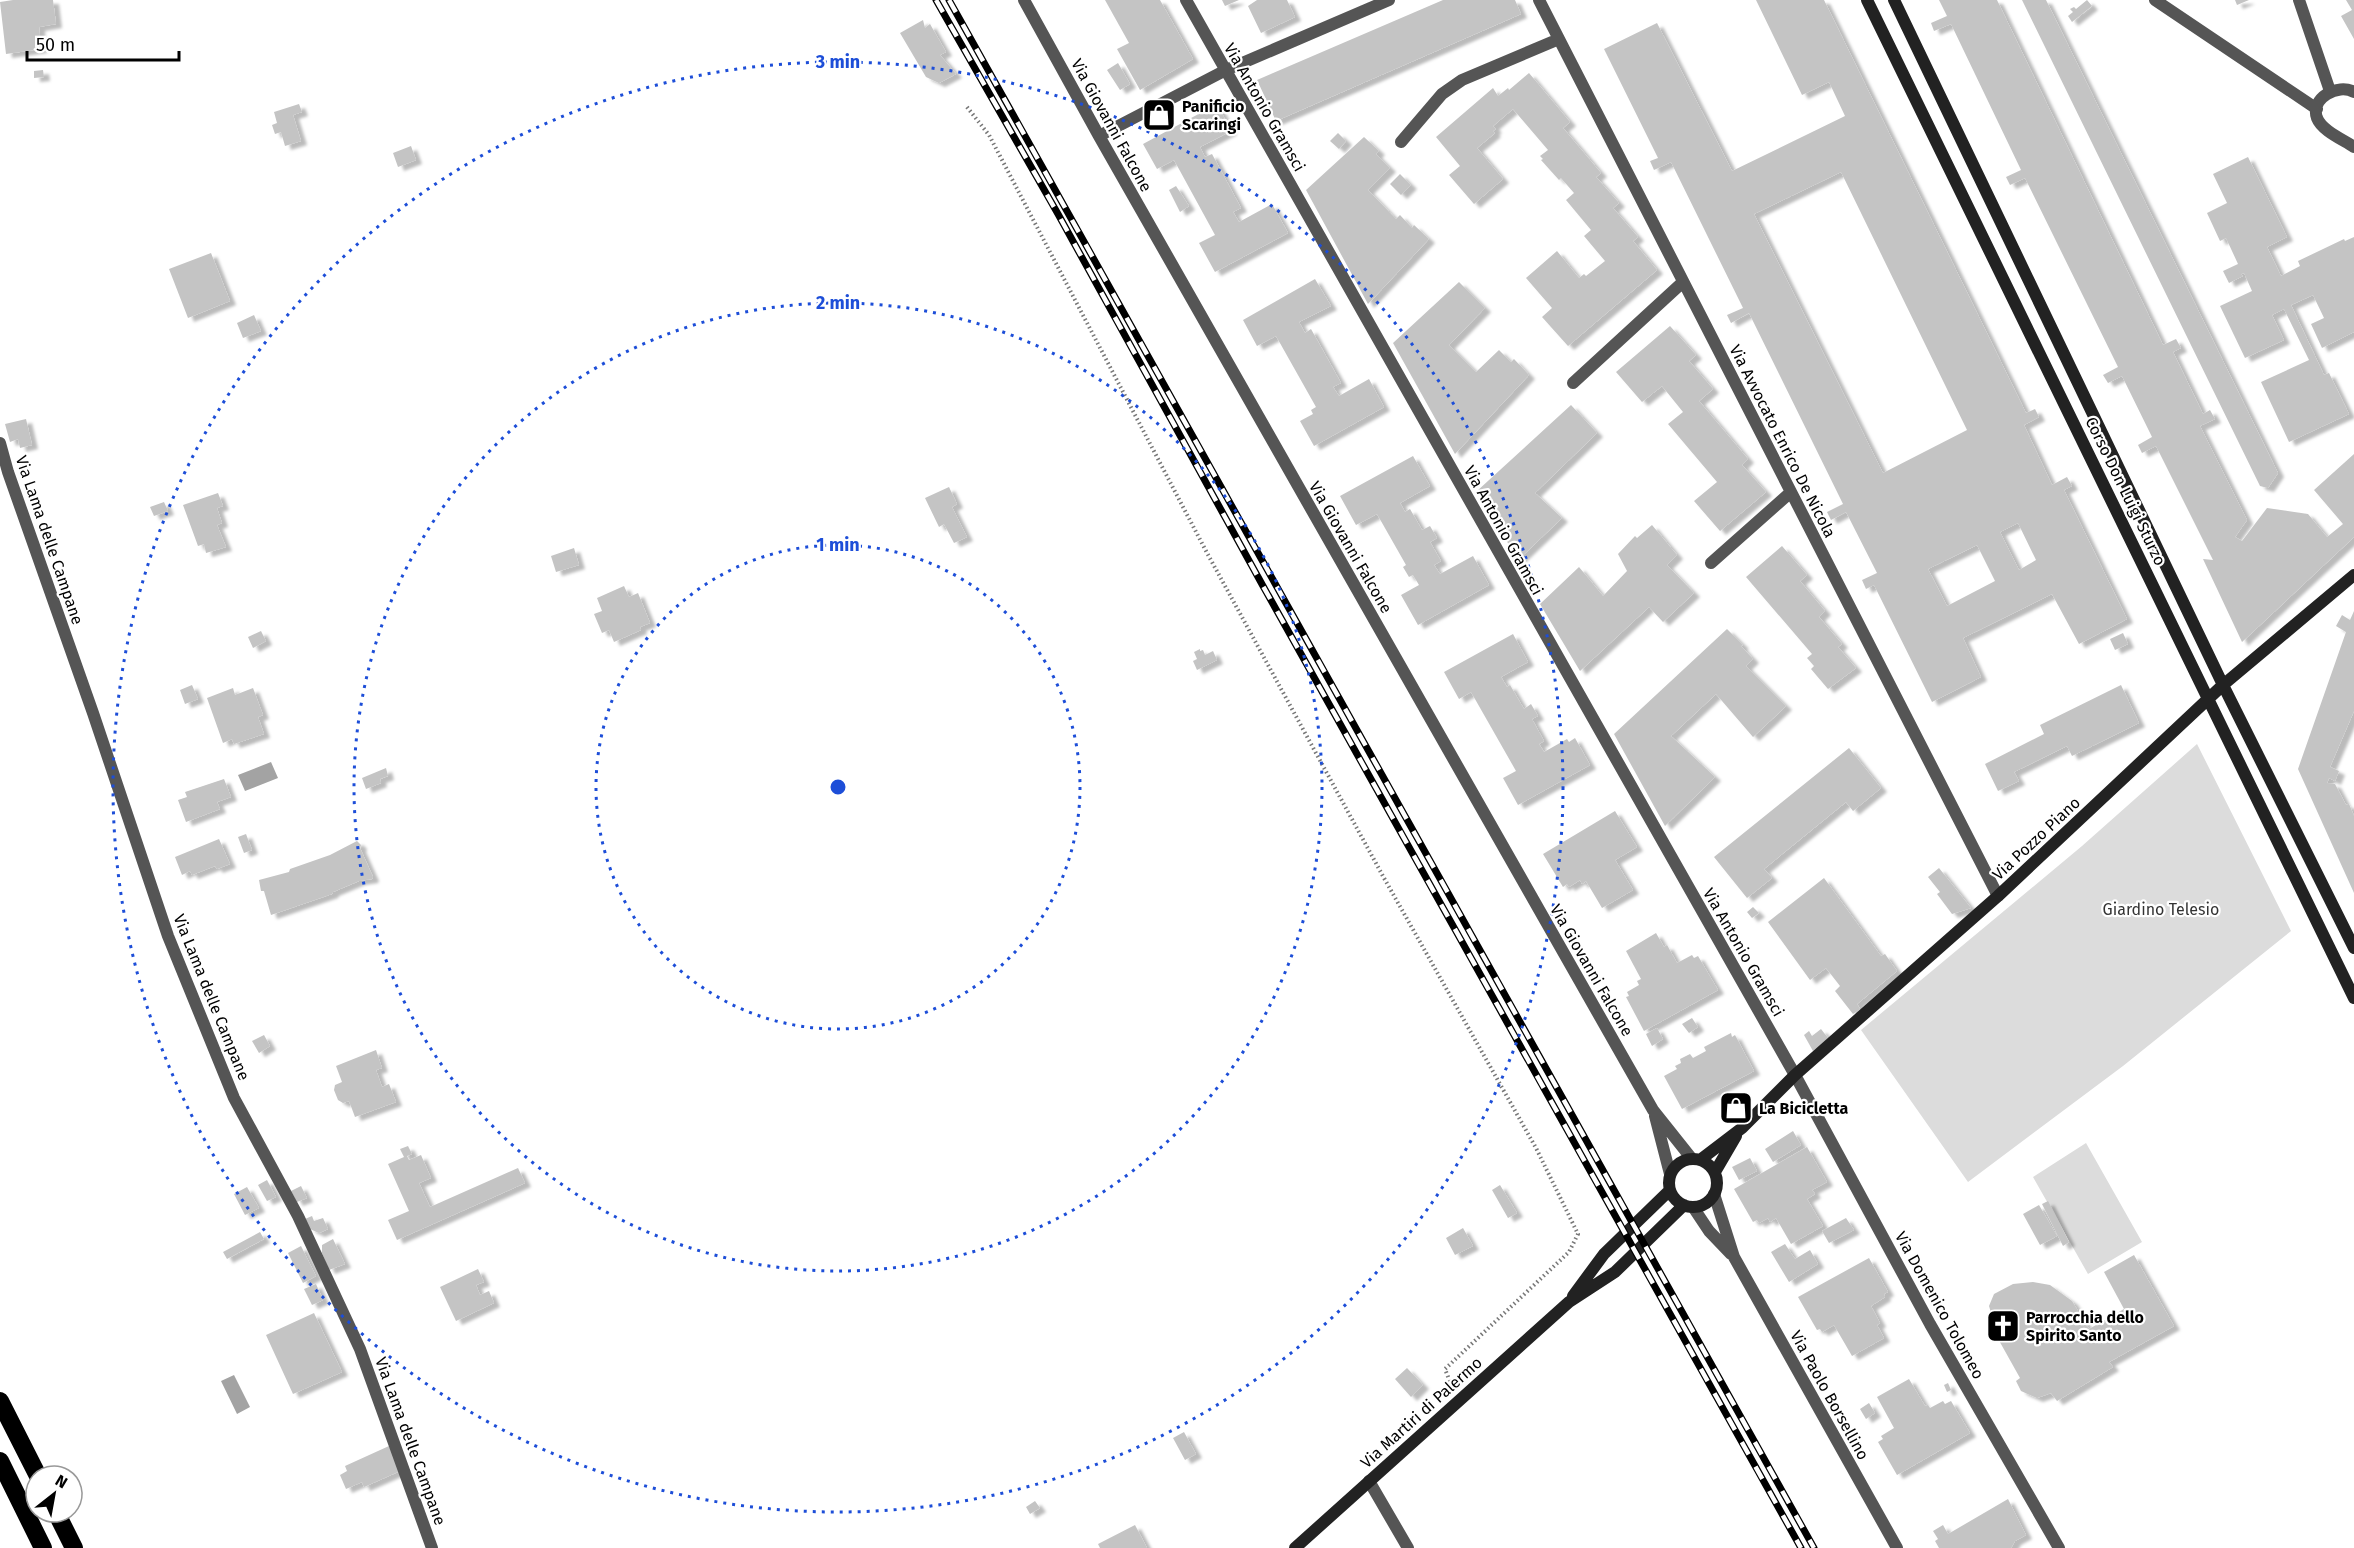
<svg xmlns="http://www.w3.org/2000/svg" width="2354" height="1548" viewBox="0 0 2354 1548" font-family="'Fira Sans',sans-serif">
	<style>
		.green { fill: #dcdcdc }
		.water { fill: #a3a3a3 }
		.building { fill: #c4c4c4; fill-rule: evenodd; filter: url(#shadow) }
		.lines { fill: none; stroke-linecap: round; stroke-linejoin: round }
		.path { stroke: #777; stroke-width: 4; stroke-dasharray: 1.5 3; stroke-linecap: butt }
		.street { stroke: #555; stroke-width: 12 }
		.secondary { stroke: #222; stroke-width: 12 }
		.highway { stroke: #000; stroke-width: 18 }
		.rail-casing { stroke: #000; stroke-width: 7 }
		.rail { stroke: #fff; stroke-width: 4.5; stroke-dasharray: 14; stroke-linecap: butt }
		.ring { fill: none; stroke: #1d4ed8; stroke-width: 3; stroke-dasharray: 3 6 }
		.labels { text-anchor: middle; stroke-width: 4.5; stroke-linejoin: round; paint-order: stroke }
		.poi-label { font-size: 16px; font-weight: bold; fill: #000; stroke: #fff; text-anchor: start }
		.street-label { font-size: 16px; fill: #000; stroke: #fff }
		.park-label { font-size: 16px; fill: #333; stroke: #fff }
		.centre { fill: #1d4ed8; stroke: #fff; stroke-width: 3 }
		.ring-label { font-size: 18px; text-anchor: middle; font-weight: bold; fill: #1d4ed8; stroke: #fff; stroke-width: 4.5; stroke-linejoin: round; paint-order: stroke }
	</style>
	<defs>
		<filter id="shadow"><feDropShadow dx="6" dy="4" stdDeviation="1.5" flood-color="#0004"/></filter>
	</defs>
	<rect width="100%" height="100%" fill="#fff"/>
	<path class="green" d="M 2197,744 L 2291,931 L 2123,1066 L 1968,1182 L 1861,1030 L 2082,846 Z
		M 2086,1143 L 2142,1242 L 2088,1274 L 2033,1177 Z"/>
	<path class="water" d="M 271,762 L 278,778 L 245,791 L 238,775 Z
		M 234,1375 L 250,1407 L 237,1414 L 221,1381 Z"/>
	<path class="building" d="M 13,0 L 53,0 L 56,24 L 39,27 L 41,49 L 6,54 L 0,2 Z
		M 1105,0 L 1160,0 L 1193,59 L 1140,90 L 1117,49 L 1129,43 Z
		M 1222,0 L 1239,0 L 1225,6 Z
		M 1257,0 L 1287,0 L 1295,17 L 1261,33 L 1248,6 Z
		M 1443,0 L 1515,0 L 1521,14 L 1276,121 L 1257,80 Z
		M 1756,0 L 1824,0 L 2026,413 L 2035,409 L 2039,417 L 2024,425 L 2052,485 L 2067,477 L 2072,486 L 2064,490 L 2127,619 L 2079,644 L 2052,594 L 1963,638 L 1981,677 L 1932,702 L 1874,585 L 1866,589 L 1862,580 L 1877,573 L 1846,512 L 1831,520 L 1827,512 L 1843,504 L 1749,313 L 1731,323 L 1727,315 L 1743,308 L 1671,162 L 1654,170 L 1650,161 L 1658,158 L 1604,49 L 1657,23 L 1732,171 L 1845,116 L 1829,82 L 1802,95 ZM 1841,172 L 1967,430 L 1883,473 L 1754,214 ZM 2018,523 L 2036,560 L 2019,570 L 2000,532 ZM 1977,545 L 1995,581 L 1947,606 L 1928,569 Z
		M 1939,0 L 1997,0 L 2163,345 L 2176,339 L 2181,348 L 2173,352 L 2203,414 L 2210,410 L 2215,419 L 2200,426 L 2247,520 L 2235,537 L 2242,541 L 2267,508 L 2308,514 L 2327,537 L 2343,524 L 2314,490 L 2354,454 L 2354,537 L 2242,642 L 2203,559 L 2213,560 L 2156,446 L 2142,453 L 2138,445 L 2152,437 L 2122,376 L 2108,383 L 2103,375 L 2118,367 L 2025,178 L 2010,185 L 2006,177 L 2021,170 L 1951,24 L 1934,31 L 1931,23 L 1947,16 Z
		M 2022,0 L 2046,0 L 2278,473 L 2268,488 L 2260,486 Z
		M 2087,0 L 2092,6 L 2072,22 L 2068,16 L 2073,12 L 2070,9 L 2074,7 L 2076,9 Z
		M 2235,0 L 2249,0 L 2237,5 Z
		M 2346,0 L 2354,0 L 2354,39 L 2341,16 L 2352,10 Z
		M 923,20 L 925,28 L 930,24 L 946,52 L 940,55 L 956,74 L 939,83 L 926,77 L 900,33 Z
		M 1118,63 L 1130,84 L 1120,90 L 1107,70 Z
		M 43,70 L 44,77 L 34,78 L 34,71 Z
		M 1529,73 L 1570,122 L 1563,128 L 1601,173 L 1596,177 L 1619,203 L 1613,208 L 1638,237 L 1633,241 L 1657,270 L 1568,346 L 1542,317 L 1552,308 L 1526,278 L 1557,251 L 1579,278 L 1584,274 L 1586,276 L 1605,261 L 1584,236 L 1591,230 L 1566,200 L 1574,193 L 1561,178 L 1559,180 L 1541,160 L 1543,159 L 1540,156 L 1548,150 L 1513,109 L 1493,126 L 1496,129 L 1493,131 L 1495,133 L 1477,148 L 1503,179 L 1474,204 L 1449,175 L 1460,166 L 1436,137 L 1493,88 L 1498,96 L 1508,88 L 1509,90 Z
		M 299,104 L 302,112 L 293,115 L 301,141 L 285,146 L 281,132 L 275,134 L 272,125 L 277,123 L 274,112 Z
		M 1217,104 L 1231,131 L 1200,147 L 1205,157 L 1212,154 L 1241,208 L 1233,212 L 1239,222 L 1272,204 L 1288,233 L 1215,272 L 1199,243 L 1215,235 L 1174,160 L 1157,169 L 1143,144 Z
		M 1338,133 L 1346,141 L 1339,149 L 1330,141 Z
		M 1364,137 L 1379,151 L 1376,154 L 1390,168 L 1368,190 L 1396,219 L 1400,215 L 1412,228 L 1414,225 L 1429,239 L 1368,304 L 1306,190 Z
		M 411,146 L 416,160 L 398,167 L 393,153 Z
		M 2248,157 L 2287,237 L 2267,247 L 2281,276 L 2300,266 L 2298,261 L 2344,239 L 2345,241 L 2354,237 L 2354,332 L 2322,348 L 2311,324 L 2324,318 L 2313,295 L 2291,305 L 2324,375 L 2329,373 L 2349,414 L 2289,442 L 2261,382 L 2309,360 L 2284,309 L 2272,315 L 2284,340 L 2245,358 L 2220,306 L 2252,291 L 2244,273 L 2241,274 L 2243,276 L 2229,283 L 2223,271 L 2238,264 L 2226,238 L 2220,241 L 2207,213 L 2227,203 L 2213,174 Z
		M 1400,174 L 1411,185 L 1401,195 L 1390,184 Z
		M 1176,186 L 1189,206 L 1180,212 L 1169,190 Z
		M 211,253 L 230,301 L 188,318 L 169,269 Z
		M 1315,279 L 1331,306 L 1299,322 L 1305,333 L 1311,329 L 1341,383 L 1333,387 L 1339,396 L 1369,379 L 1384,407 L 1314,446 L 1300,421 L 1313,414 L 1311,410 L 1316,407 L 1276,336 L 1257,346 L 1243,320 Z
		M 1459,282 L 1485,308 L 1449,345 L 1476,372 L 1499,350 L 1511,362 L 1514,359 L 1529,375 L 1455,454 L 1393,343 Z
		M 254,315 L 261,331 L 243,338 L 237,323 Z
		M 1670,326 L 1696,355 L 1689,361 L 1713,389 L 1699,401 L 1748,459 L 1742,465 L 1766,492 L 1720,531 L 1694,501 L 1717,482 L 1668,424 L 1683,412 L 1662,386 L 1642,402 L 1616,372 Z
		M 1571,405 L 1597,433 L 1535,493 L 1562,518 L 1518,560 L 1477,491 Z
		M 26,419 L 32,445 L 20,448 L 18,439 L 10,442 L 5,424 Z
		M 1413,456 L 1430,486 L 1400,503 L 1405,512 L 1410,509 L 1422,530 L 1430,526 L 1437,538 L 1430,542 L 1441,561 L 1434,565 L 1440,574 L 1473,556 L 1489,585 L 1418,625 L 1401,595 L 1419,585 L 1413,575 L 1409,577 L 1403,567 L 1406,565 L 1377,514 L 1356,525 L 1340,496 Z
		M 949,487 L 957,504 L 952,507 L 967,537 L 954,543 L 944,524 L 939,527 L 925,498 Z
		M 218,493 L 223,506 L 217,508 L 222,523 L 217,525 L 226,547 L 206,553 L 204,544 L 198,546 L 183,505 Z
		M 164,502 L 168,511 L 154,516 L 150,507 Z
		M 1652,525 L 1677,555 L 1667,565 L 1694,593 L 1663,622 L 1649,607 L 1580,671 L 1540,604 L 1579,567 L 1603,596 L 1627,571 L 1618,554 L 1635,536 L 1637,538 Z
		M 1782,546 L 1807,575 L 1800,581 L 1825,611 L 1819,617 L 1842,644 L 1838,647 L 1856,668 L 1828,689 L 1811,669 L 1814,666 L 1807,658 L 1812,654 L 1746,577 Z
		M 574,548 L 579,565 L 556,572 L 551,556 Z
		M 624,586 L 629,597 L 638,593 L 650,623 L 640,627 L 641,630 L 614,642 L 609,630 L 602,633 L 594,614 L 602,611 L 597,598 Z
		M 2354,611 L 2354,711 L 2330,767 L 2339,771 L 2335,781 L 2329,778 L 2327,783 L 2335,784 L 2346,805 L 2349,804 L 2354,816 L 2354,893 L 2298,769 L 2346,632 L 2336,626 L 2342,615 L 2350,620 Z
		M 1727,629 L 1743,645 L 1741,646 L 1753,659 L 1746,666 L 1786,706 L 1753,737 L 1716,694 L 1671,736 L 1715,777 L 1665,826 L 1614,734 Z
		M 261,631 L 266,641 L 253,648 L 248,637 Z
		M 2123,633 L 2128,644 L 2115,650 L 2110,639 Z
		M 1513,634 L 1528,662 L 1501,677 L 1507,687 L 1510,685 L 1524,709 L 1531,704 L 1538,716 L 1532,719 L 1544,741 L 1539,744 L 1544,752 L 1567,739 L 1569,742 L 1575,738 L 1590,765 L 1518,805 L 1503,778 L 1516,771 L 1471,692 L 1459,699 L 1444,672 Z
		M 1200,649 L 1200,651 L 1203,650 L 1205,655 L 1213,651 L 1217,660 L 1197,670 L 1193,661 L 1197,659 L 1194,652 Z
		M 192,685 L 198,699 L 185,704 L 180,690 Z
		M 2121,685 L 2139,723 L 2072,756 L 2067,746 L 2014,772 L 2019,781 L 1998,791 L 1985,764 L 2044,734 L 2040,725 Z
		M 233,688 L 235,695 L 253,688 L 263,715 L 258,717 L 264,734 L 234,744 L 232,739 L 223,743 L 207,698 Z
		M 1849,748 L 1881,788 L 1853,811 L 1846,802 L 1764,869 L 1772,878 L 1747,898 L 1714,857 Z
		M 386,768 L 388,776 L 380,779 L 381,783 L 366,789 L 362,778 Z
		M 224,779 L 231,797 L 217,802 L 220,809 L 186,822 L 178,800 L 187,797 L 185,792 Z
		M 1615,811 L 1637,847 L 1615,860 L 1633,890 L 1602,908 L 1586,881 L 1582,884 L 1580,880 L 1569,887 L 1567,884 L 1563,887 L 1543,854 Z
		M 246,834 L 252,850 L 244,853 L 238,837 Z
		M 219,839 L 230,864 L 217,869 L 215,866 L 192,875 L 190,871 L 182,875 L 175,857 Z
		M 357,841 L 361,845 L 360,848 L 373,877 L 372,879 L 359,881 L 333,892 L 332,894 L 271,915 L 264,891 L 261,891 L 259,880 L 289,872 L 290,869 L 330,855 Z
		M 1939,868 L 1971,908 L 1952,914 L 1937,894 L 1940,892 L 1928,877 Z
		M 1824,878 L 1881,956 L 1885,954 L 1897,971 L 1857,1004 L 1860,1009 L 1853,1014 L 1835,991 L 1840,986 L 1826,968 L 1810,980 L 1768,922 Z
		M 1753,907 L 1759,913 L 1752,918 L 1747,912 Z
		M 1656,933 L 1664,947 L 1667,945 L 1677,963 L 1692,955 L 1694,958 L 1698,956 L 1718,990 L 1644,1031 L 1626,997 L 1629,996 L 1627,992 L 1639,985 L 1637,981 L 1641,979 L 1626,951 Z
		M 1692,1018 L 1698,1027 L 1689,1033 L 1682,1024 Z
		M 1657,1028 L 1663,1039 L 1652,1046 L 1646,1034 Z
		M 1821,1029 L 1828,1038 L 1813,1051 L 1804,1035 L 1809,1031 L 1812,1036 Z
		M 1731,1033 L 1732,1037 L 1735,1035 L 1754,1071 L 1682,1109 L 1664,1076 L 1677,1069 L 1675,1066 L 1681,1063 L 1680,1059 L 1690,1054 L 1693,1058 L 1706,1051 L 1704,1047 Z
		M 264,1035 L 270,1046 L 259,1053 L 252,1041 Z
		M 376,1050 L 382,1068 L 376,1070 L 382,1087 L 389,1084 L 396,1102 L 355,1117 L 349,1101 L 343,1103 L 338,1100 L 334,1090 L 335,1085 L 342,1082 L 336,1066 Z
		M 1793,1131 L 1801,1145 L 1773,1162 L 1765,1149 Z
		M 408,1146 L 412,1154 L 407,1156 L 409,1160 L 421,1155 L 431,1178 L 419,1183 L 430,1207 L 518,1168 L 525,1183 L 397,1240 L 388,1220 L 409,1211 L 388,1164 L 404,1157 L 400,1149 Z
		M 1807,1147 L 1827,1182 L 1812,1190 L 1815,1194 L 1807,1199 L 1823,1226 L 1791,1244 L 1776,1218 L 1770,1222 L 1768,1218 L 1759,1223 L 1757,1220 L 1753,1222 L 1734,1189 Z
		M 1750,1158 L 1757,1171 L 1739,1180 L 1732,1167 Z
		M 267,1180 L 276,1197 L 267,1201 L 258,1185 Z
		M 1500,1185 L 1517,1213 L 1508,1218 L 1492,1190 Z
		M 301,1186 L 307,1198 L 297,1202 L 291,1191 Z
		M 247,1187 L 259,1208 L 245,1215 L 234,1194 Z
		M 2048,1201 L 2069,1242 L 2063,1246 L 2042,1204 Z
		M 2039,1205 L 2057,1236 L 2040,1245 L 2023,1214 Z
		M 312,1216 L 314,1221 L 323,1218 L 328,1229 L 319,1233 L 310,1229 L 305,1219 Z
		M 1846,1218 L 1854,1230 L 1829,1243 L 1822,1231 Z
		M 1463,1228 L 1473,1246 L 1455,1255 L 1446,1238 Z
		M 260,1232 L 264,1239 L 227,1259 L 223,1252 Z
		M 333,1239 L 345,1264 L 329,1270 L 322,1253 L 322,1245 Z
		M 1785,1244 L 1795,1259 L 1810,1250 L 1818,1264 L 1789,1282 L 1771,1252 Z
		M 301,1246 L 316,1276 L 303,1283 L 288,1253 Z
		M 2134,1255 L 2174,1326 L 2109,1362 L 2113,1367 L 2057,1401 L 2051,1393 L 2037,1398 L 2021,1391 L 2016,1381 L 2020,1378 L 1987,1319 L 1992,1316 L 1989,1306 L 1994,1294 L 2013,1284 L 2033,1282 L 2050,1285 L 2072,1301 L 2089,1329 L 2124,1309 L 2104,1272 Z
		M 1869,1258 L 1888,1292 L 1884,1294 L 1885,1297 L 1871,1306 L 1880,1323 L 1877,1325 L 1884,1338 L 1852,1356 L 1834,1325 L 1822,1332 L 1820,1329 L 1817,1330 L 1798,1297 Z
		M 478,1269 L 484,1282 L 476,1285 L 480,1295 L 489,1291 L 494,1303 L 456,1321 L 440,1287 Z
		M 316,1284 L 323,1300 L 312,1305 L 304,1289 Z
		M 314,1313 L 342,1372 L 293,1394 L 266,1335 Z
		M 1407,1368 L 1423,1385 L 1411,1397 L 1395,1379 Z
		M 1909,1379 L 1925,1406 L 1928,1405 L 1930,1408 L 1943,1401 L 1945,1404 L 1951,1401 L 1970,1433 L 1897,1475 L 1878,1442 L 1883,1439 L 1881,1436 L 1894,1428 L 1877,1397 Z
		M 1948,1383 L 1951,1390 L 1947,1392 L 1944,1385 Z
		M 1869,1403 L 1875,1413 L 1866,1419 L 1860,1409 Z
		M 1184,1432 L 1196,1454 L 1185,1460 L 1173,1438 Z
		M 389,1446 L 400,1471 L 364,1487 L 362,1482 L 346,1489 L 340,1475 L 347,1471 L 345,1466 Z
		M 2008,1499 L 2026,1535 L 2015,1541 L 2011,1548 L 1939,1548 L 1935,1541 L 1938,1539 L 1933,1531 L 1943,1525 L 1948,1534 Z
		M 1035,1501 L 1040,1508 L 1030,1514 L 1026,1507 Z
		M 1135,1525 L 1147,1548 L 1100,1548 L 1098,1544 Z"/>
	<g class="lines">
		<path class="path" d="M 967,107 L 989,135 L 1206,551 L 1384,878 L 1536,1148 L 1578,1234 L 1569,1252 L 1445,1369 L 1452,1387"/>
		<path class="street" d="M 1024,0 L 1099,136 L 1653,1110 L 1692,1159
			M 1186,0 L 1795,1075 L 1930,1324 L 2059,1548
			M 1539,0 L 1998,896
			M 2155,0 L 2317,109
			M 2299,0 L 2330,91
			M 2354,92 C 2338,83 2310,98 2317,118 C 2322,131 2344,140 2354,147
			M 1099,136 L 1226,70 L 1389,0
			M 1401,142 L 1442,94 L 1462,80 L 1559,39
			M 1573,383 L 1683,282
			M 0,443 L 8,472 L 93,713 L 168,936 L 234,1098 L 298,1216 L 360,1349 L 432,1548
			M 1711,563 L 1791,492
			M 1655,1116 L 1670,1174
			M 1714,1194 L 1734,1257 L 1897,1548
			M 1693,1207 L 1709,1231 L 1731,1254
			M 1369,1481 L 1408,1548"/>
		<path class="secondary" d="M 1867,0 L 2354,998
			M 1894,0 L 2223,685 L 2354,948
			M1669 1183a24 24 0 1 1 48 0a24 24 0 1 1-48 0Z
			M 1700,1160 L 1742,1128 L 1795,1075 L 1998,896 L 2223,685 L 2354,575
			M 1715,1172 L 1736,1136
			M 1573,1296 L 1604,1254 L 1670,1190
			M 1295,1548 L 1569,1302 L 1615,1272 L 1684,1205"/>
		<path class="highway" d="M 0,1401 L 38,1476
			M 0,1461 L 43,1548
			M 56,1512 L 74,1548"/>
		<defs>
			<path id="rail" d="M 936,0 L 1058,214 L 1263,586 L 1801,1548
				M 949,0 L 1814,1548"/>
		</defs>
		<use href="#rail" class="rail-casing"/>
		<use href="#rail" class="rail"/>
	</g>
	<g class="ring">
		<circle cx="838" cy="787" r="242"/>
		<circle cx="838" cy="787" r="484"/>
		<circle cx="838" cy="787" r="725"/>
	</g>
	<defs>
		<symbol id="shop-square" viewBox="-11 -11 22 22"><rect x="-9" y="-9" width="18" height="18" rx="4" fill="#000" stroke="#fff"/><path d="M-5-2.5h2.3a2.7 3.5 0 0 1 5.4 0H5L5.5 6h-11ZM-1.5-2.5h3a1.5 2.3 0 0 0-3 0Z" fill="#fff"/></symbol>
		<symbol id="church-square" viewBox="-11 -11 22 22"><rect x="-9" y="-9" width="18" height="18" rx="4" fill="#000" stroke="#fff"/><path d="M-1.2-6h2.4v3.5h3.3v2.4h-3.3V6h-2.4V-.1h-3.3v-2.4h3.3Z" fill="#fff"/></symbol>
	</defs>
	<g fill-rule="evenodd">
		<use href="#shop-square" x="1140" y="96" width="38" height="38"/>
		<use href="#shop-square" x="1717" y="1089" width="38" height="38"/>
		<use href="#church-square" x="1984" y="1307" width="38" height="38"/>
	</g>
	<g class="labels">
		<g class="poi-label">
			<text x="1182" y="112">Panificio<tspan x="1182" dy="18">Scaringi</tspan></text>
			<text x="1759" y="1114">La Bicicletta</text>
			<text x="2026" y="1323">Parrocchia dello<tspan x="2026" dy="18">Spirito Santo</tspan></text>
		</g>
		<g class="street-label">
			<text transform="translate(1265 107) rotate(60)" y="6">Via Antonio Gramsci</text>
			<text transform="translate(1112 125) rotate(61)" y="6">Via Giovanni Falcone</text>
			<text transform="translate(1783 441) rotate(63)" y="6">Via Avvocato Enrico De Nicola</text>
			<text transform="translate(2126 491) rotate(64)" y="6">Corso Don Luigi Sturzo</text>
			<text transform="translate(1504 530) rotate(61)" y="6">Via Antonio Gramsci</text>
			<text transform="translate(50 540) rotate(71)" y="6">Via Lama delle Campane</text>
			<text transform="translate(1351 547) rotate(60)" y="6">Via Giovanni Falcone</text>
			<text transform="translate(2036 838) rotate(-43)" y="6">Via Pozzo Piano</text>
			<text transform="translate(1744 952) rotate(60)" y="6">Via Antonio Gramsci</text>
			<text transform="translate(1592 970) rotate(60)" y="6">Via Giovanni Falcone</text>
			<text transform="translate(212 997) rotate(68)" y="6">Via Lama delle Campane</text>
			<text transform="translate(1940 1305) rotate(61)" y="6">Via Domenico Tolomeo</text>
			<text transform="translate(1830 1395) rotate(61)" y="6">Via Paolo Borsellino</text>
			<text transform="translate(1421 1412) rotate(-42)" y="6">Via Martiri di Palermo</text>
			<text transform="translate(411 1441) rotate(70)" y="6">Via Lama delle Campane</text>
		</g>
		<g class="park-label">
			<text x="2161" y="915">Giardino Telesio</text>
		</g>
	</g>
	<circle cx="838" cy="787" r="9" class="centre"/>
	<g class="ring-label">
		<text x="838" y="68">3 min</text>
		<text x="838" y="309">2 min</text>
		<text x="838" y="551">1 min</text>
	</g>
	<g transform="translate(54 1494) rotate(31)"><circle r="28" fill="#ffffff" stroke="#999999" stroke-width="1.5"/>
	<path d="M0-4.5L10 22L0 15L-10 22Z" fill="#000000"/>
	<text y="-9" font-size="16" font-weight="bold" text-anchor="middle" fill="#000000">N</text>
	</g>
	<path d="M27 51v9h152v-9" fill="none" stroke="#000000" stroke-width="3"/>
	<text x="36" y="51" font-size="18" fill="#000000" stroke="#ffffff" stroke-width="4.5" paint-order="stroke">50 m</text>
</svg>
